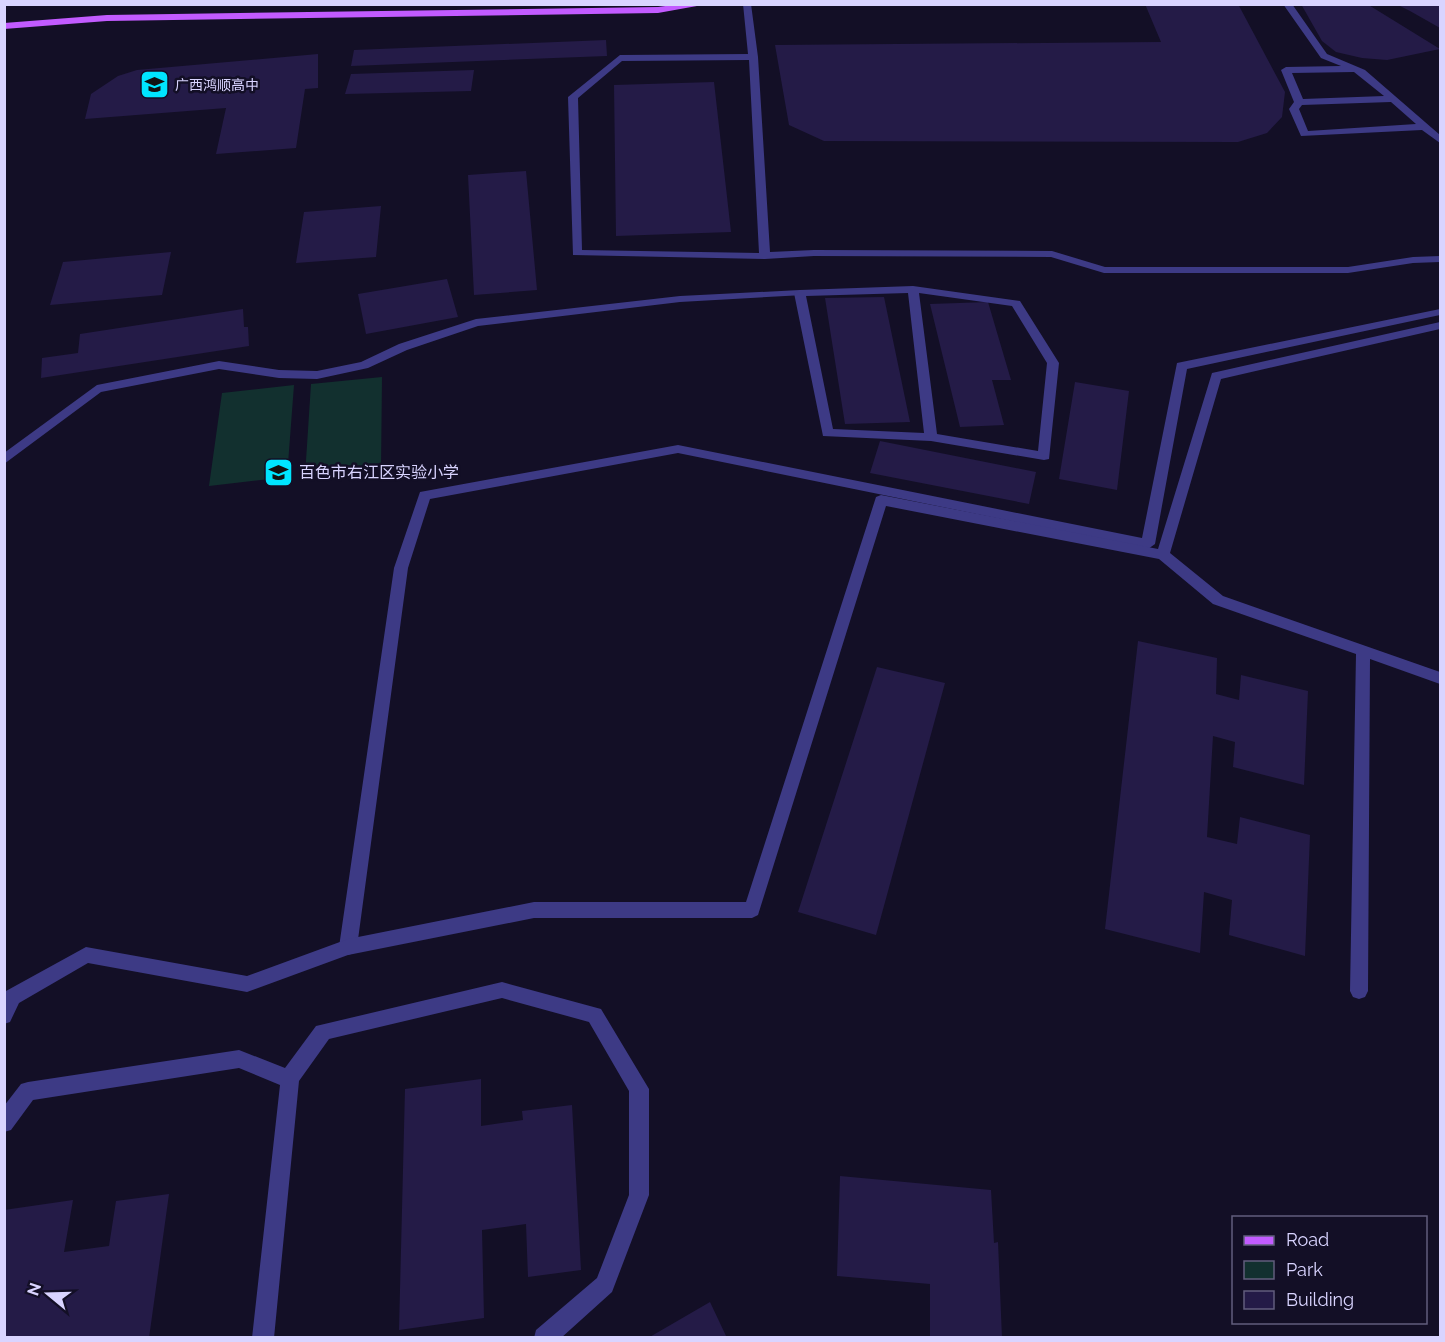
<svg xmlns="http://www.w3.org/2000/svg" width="1445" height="1342" viewBox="0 0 1445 1342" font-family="Raleway,'Noto Sans SC',sans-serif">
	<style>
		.green { fill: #12302f }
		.building { fill: #241b47 }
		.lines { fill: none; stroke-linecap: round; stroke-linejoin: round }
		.lane { fill: #3d3a85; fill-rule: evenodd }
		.street { fill: #3d3a85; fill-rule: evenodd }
		.primary { fill: #c25bff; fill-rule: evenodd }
		.labels { text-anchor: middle; stroke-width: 5; stroke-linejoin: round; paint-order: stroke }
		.far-poi-label { font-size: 14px; fill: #d9d4ff; stroke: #130f26; text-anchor: start }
		.poi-label { font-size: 16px; fill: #d9d4ff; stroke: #130f26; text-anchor: start }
	</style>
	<rect width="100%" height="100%" fill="#130f26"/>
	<path class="green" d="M 382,377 L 381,468 L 305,476 L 311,384 Z
		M 294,385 L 287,477 L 209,486 L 222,393 Z"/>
	<path class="building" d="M 1145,4 L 1238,4 L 1285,92 L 1282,117 L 1267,133 L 1238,142 L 824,141 L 789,125 L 775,45 L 1161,42 Z
		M 1301,4 L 1367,4 L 1440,49 L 1387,60 L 1362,58 L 1336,52 L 1322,41 Z
		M 1398,5 L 1440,5 L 1440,28 L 1410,11 Z
		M 606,40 L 607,56 L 351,66 L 354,50 Z
		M 318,54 L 318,88 L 305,89 L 296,148 L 216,154 L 226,108 L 85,119 L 91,94 L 118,76 L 137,70 Z
		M 474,70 L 471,91 L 345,94 L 351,74 Z
		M 714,82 L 731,232 L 616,236 L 614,85 Z
		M 526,171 L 537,290 L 474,295 L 468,175 Z
		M 381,206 L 376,257 L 296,263 L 304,212 Z
		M 171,252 L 162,295 L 50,305 L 63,262 Z
		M 447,279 L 458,317 L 366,334 L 358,294 Z
		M 884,297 L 910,422 L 845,424 L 825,298 Z
		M 988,302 L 1011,380 L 992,380 L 1004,425 L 960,427 L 930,304 Z
		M 243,309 L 244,327 L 248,327 L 249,346 L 41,378 L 42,358 L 78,353 L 80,334 Z
		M 1075,382 L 1129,391 L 1117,490 L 1059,479 Z
		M 880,441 L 1036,472 L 1029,504 L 870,473 Z
		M 1138,641 L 1217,658 L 1216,694 L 1239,700 L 1241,675 L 1308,691 L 1304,785 L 1233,767 L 1235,742 L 1213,736 L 1207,837 L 1237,844 L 1240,817 L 1310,835 L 1305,956 L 1229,935 L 1232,900 L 1204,892 L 1200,953 L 1105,929 Z
		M 877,667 L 945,683 L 876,935 L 798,912 Z
		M 481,1079 L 481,1126 L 523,1120 L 522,1111 L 572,1105 L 581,1270 L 528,1277 L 526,1224 L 482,1230 L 484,1318 L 399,1330 L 405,1089 Z
		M 840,1176 L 991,1190 L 994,1243 L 998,1242 L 1002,1338 L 930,1338 L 930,1284 L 837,1276 Z
		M 169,1194 L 149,1338 L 4,1338 L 4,1210 L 73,1200 L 64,1252 L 109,1246 L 116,1201 Z
		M 710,1302 L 727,1338 L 648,1338 Z"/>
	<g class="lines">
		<path class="lane" d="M 743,4 L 751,4 L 758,57 L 770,252 L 814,250 L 1052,251 L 1105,267 L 1348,267 L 1413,257 L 1440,256 L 1440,262 L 1413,263 L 1348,273 L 1104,273 L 1051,257 L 814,256 L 765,259 L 573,255 L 568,97 L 620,55 L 748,54 ZM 749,60 L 759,253 L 582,250 L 578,98 L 622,61 Z
			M 1283,4 L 1292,4 L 1327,54 L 1365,70 L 1440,135 L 1440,143 L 1422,130 L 1301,136 L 1289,109 L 1294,102 L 1281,70 L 1286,67 L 1341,66 L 1321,58 ZM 1354,72 L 1384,96 L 1303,99 L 1292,73 ZM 1391,102 L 1416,124 L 1308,131 L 1299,109 L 1302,105 Z
			M 800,290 L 806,293 L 804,295 L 680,302 L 478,326 L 407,350 L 368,368 L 317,379 L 279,378 L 219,369 L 101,392 L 4,464 L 4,453 L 97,385 L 219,361 L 279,370 L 317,371 L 361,362 L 399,344 L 476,319 L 680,296 Z
			M 1440,309 L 1440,315 L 1187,369 L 1155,544 L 1148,549 L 678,453 L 430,499 L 408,568 L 357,947 L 354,953 L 348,955 L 342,953 L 339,947 L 394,568 L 420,492 L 678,445 L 1142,538 L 1177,363 Z"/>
		<path class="street" d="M 913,286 L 1020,301 L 1059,363 L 1049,459 L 1044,460 L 931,441 L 823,436 L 794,293 L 800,290 ZM 908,293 L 924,433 L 833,429 L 806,296 ZM 919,293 L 1012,306 L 1047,363 L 1038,451 L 937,434 Z
			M 1440,322 L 1440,329 L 1221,379 L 1170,553 L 1223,596 L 1440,672 L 1440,684 L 1370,659 L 1368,991 L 1365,997 L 1359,999 L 1353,997 L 1350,991 L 1356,654 L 1213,604 L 1159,559 L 886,506 L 758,915 L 752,918 L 534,918 L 348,955 L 247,992 L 88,963 L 19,1003 L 10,1022 L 4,1024 L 6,991 L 86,947 L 247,976 L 348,939 L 534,902 L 746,902 L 876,497 L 881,495 L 1158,549 L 1212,373 Z
			M 502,982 L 601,1009 L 649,1089 L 649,1195 L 612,1292 L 561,1338 L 534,1338 L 536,1330 L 597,1278 L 629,1195 L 629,1091 L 589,1022 L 502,998 L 329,1039 L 299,1081 L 274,1338 L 252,1338 L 280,1085 L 239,1068 L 33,1100 L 11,1130 L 4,1132 L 4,1106 L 21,1084 L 28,1082 L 239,1050 L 285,1068 L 316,1026 Z"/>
		<path class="primary" d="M 680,4 L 708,4 L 658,13 L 107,21 L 4,29 L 4,23 L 107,15 L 658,7 Z"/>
	</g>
	<defs>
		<symbol id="school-square" viewBox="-11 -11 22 22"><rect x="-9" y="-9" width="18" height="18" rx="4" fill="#00e5ff" stroke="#130f26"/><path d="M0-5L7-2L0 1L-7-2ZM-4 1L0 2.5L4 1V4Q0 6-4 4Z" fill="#111"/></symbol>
	</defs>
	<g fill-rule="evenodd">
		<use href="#school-square" x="138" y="68" width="33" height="33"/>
		<use href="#school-square" x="262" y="456" width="33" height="33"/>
	</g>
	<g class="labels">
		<g class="far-poi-label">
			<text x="175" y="90">广西鸿顺高中</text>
		</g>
		<g class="poi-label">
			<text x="299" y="478">百色市右江区实验小学</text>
		</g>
	</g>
	<rect width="1445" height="1342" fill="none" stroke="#d9d4ff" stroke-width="12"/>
	<rect x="1232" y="1216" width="195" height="108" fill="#130f26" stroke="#625e7d" stroke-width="1.5"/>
	<rect x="1244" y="1236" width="30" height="9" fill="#c25bff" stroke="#625e7d" stroke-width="1.5"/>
	<text x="1286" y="1246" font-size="18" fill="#d9d4ff">Road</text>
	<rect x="1244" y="1261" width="30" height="18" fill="#12302f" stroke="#625e7d" stroke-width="1.5"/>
	<text x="1286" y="1276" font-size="18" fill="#d9d4ff">Park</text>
	<rect x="1244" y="1291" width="30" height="18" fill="#241b47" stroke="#625e7d" stroke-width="1.5"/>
	<text x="1286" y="1306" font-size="18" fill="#d9d4ff">Building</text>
	<g transform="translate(48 1294) rotate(289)" stroke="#130f26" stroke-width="4.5" paint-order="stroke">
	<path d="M0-4.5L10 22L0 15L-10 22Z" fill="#d9d4ff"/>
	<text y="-9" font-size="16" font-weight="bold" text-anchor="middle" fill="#d9d4ff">N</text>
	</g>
</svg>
